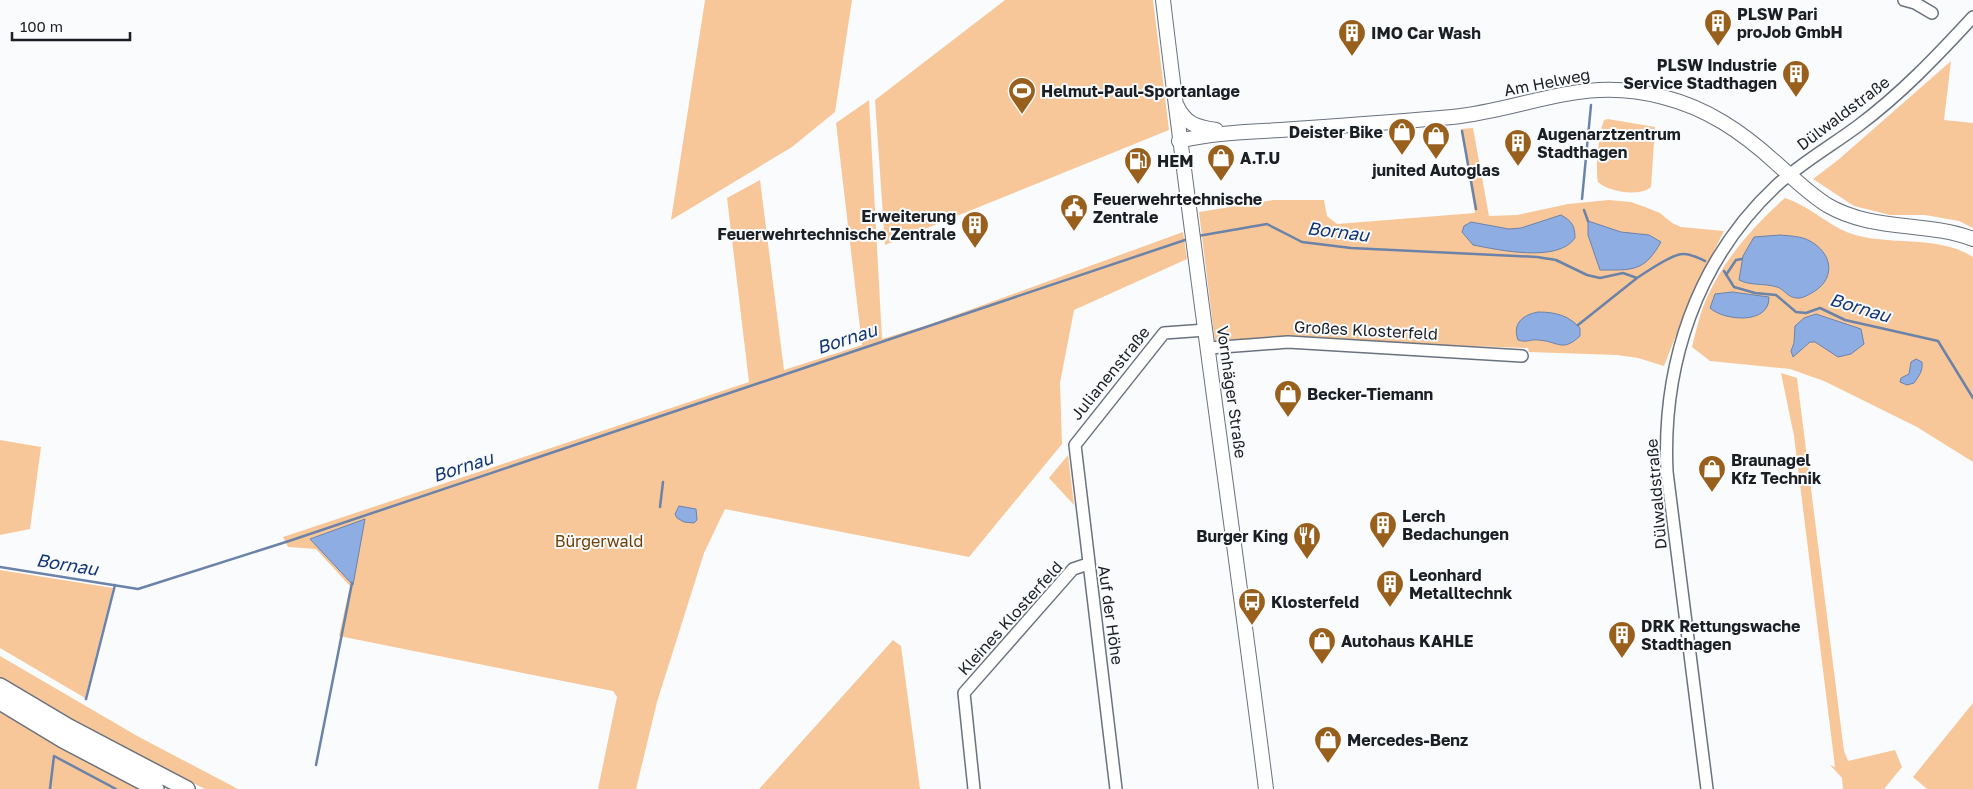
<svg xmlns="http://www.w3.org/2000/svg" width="1973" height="789" viewBox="0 0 1973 789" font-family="'Golos Text',sans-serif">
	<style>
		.green { fill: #f7c799 }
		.water { fill: #8dade3; stroke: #6b82a9 }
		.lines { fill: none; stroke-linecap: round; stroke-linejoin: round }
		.stream { stroke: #6b82a9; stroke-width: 2.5 }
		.minor-casing { stroke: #6a727e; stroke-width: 14 }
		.major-casing { stroke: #6a727e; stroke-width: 16 }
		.highway-casing { stroke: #6a727e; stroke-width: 18 }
		.minor { stroke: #fff; stroke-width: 11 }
		.major { stroke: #fff; stroke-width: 14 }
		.highway { stroke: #fff; stroke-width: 15 }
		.labels { text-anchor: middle; stroke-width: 4; stroke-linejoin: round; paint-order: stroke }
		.poi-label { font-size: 16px; font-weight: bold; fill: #1b1e23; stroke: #f9fbfd; text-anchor: start }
		.street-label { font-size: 16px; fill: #1b1e23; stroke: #f9fbfd }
		.park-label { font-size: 16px; fill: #6d3f00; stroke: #f9fbfd }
		.water-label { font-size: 18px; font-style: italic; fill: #123574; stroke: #f9fbfd }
	</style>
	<rect width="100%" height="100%" fill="#f9fbfd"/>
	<path class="green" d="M 705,0 L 852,0 L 835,112 L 792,147 L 671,220 Z
		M 1005,0 L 1153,0 L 1169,130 L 885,245 L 875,100 Z
		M 1951,61 L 1944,120 L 1973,123 L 1973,228 L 1959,221 L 1925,215 L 1890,215 L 1854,206 L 1813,179 L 1838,160 Z
		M 869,100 L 882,339 L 928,325 L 1183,232 L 1187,259 L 1074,310 L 1060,383 L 1062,444 L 969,557 L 725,509 L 704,553 L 657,702 L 636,789 L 598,789 L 617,697 L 613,691 L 339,636 L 350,586 L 316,549 L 288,547 L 283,537 L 749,382 L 727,198 L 760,180 L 784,370 L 862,345 L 836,123 Z
		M 1608,119 L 1655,127 L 1651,187 C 1640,197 1608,192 1598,182 C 1595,169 1599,133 1604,120 Z
		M 1473,128 L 1489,216 L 1517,215 L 1568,204 L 1609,200 L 1631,202 L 1645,207 L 1660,213 L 1672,223 L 1681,227 L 1724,231 L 1691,297 L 1664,366 L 1638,358 L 1617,355 L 1529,352 L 1528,348 L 1418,344 L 1215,342 L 1199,212 L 1273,200 L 1324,200 L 1327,216 L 1337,224 L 1475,213 L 1461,129 Z
		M 1785,198 C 1808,205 1826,224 1849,233 C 1888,247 1937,234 1973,257 L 1973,462 L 1917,427 L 1824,381 L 1790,369 L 1710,361 L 1692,347 C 1695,335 1698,322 1702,310 C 1718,266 1751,228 1785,198 Z
		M 1781,373 L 1797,378 L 1844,751 L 1848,761 L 1895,750 L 1902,767 L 1884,789 L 1843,789 L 1842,778 L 1830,765 L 1835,767 L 1794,436 Z
		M 0,440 L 41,447 L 30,529 L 0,535 Z
		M 1068,455 L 1074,505 L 1049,478 Z
		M 0,570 L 113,588 L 85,698 L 0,648 Z
		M 893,640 L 901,646 L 920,789 L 759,789 Z
		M 0,656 L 139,737 L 238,789 L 205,789 L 74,722 L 0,678 Z
		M 1973,703 L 1973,789 L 1927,789 L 1913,777 Z
		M 0,712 L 140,789 L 0,789 Z"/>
	<path class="water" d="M 1561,215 C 1572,221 1575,226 1575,238 C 1558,263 1499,250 1473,245 L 1462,232 L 1464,226 L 1471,222 L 1509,229 L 1521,228 Z
		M 1588,221 L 1621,232 L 1649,235 L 1661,242 C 1644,272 1633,270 1600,270 L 1588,235 Z
		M 1780,235 C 1790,236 1801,236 1810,241 C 1832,253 1836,277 1815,291 C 1810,294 1802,299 1797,298 C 1788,298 1784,289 1777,287 C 1764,283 1751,286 1739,280 L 1743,256 L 1754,237 Z
		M 1732,292 L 1769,297 C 1770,325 1724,321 1710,308 L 1715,294 Z
		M 1538,312 C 1555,312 1568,315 1580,328 L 1580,336 C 1562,353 1558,341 1538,340 C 1530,339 1527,343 1518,340 C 1512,323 1523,315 1538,312 Z
		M 1816,314 L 1861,329 L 1864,344 L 1851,354 L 1838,357 L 1815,342 L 1810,342 L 1793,357 L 1791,351 L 1794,343 L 1795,326 L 1804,318 Z
		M 1916,359 L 1922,362 C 1923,371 1919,376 1914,383 L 1907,385 L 1900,382 L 1901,378 L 1909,374 L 1911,362 Z
		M 679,506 L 696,509 L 697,520 L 694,523 L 684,522 L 677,518 L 675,514 Z
		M 365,519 L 353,585 L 310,539 Z"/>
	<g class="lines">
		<path class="stream" d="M 1462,131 L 1476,209
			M 1582,199 L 1591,105
			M 1584,210 L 1588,221
			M 1198,236 L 1267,224 L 1302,242 L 1351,248 L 1537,257 L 1556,260 L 1587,275 L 1600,278 L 1623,273 L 1637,278 C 1648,271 1670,255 1682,254 C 1690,253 1698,258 1705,261
			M 1724,271 L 1734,287 L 1755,293 L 1776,295 L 1796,312 L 1806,313 L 1820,308 L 1845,320 L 1938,341 L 1973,398
			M 1726,275 L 1736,260 L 1742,259
			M 1578,325 L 1637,278
			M 660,507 L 663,482
			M 0,567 L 138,589 L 289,541 L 1188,239
			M 86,699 L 115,585
			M 316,765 L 352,583
			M 50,789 L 54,756 L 116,789"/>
		<defs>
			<path id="minor" d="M 1904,0 L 1915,3 L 1932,13
				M 1209,348 L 1288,342 L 1522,356
				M 974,789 L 964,693 L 1073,569 L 1088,564
				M 1116,789 L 1075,445 L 1164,333 L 1206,330
				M 1707,789 L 1667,472 C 1662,365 1696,261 1776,186 C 1801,163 1831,146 1858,126 C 1901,94 1937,56 1973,17"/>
			<path id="major" d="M 1163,0 C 1194,263 1233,526 1266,789
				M 1176,104 C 1185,124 1196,127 1216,130
				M 1179,141 C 1212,133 1246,132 1280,130 C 1337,126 1395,122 1452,117 C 1529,109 1582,75 1663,97 C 1707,108 1742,132 1775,162 C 1792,177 1808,193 1827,205 C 1873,232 1925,221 1973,239"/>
			<path id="highway" d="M 0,686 L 69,727 L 187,789
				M 0,702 L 63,740 L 156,789"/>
		</defs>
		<use href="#minor" class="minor-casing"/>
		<use href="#major" class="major-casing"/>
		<use href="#highway" class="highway-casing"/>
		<use href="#minor" class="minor"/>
		<use href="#major" class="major"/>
		<use href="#highway" class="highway"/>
	</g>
	<defs>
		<symbol id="building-pin" viewBox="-11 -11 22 30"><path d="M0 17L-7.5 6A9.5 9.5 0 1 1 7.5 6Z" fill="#99601d" stroke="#f9fbfd"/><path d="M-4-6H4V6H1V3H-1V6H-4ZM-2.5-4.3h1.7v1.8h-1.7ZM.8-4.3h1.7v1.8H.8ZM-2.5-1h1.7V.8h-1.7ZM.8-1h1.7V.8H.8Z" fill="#fff"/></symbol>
		<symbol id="stadium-pin" viewBox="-11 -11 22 30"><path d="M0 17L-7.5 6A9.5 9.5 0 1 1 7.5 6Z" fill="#99601d" stroke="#f9fbfd"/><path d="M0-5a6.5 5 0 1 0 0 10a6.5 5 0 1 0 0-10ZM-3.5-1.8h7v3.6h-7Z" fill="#fff"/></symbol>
		<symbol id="shop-pin" viewBox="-11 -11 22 30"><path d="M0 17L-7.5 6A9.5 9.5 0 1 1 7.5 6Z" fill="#99601d" stroke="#f9fbfd"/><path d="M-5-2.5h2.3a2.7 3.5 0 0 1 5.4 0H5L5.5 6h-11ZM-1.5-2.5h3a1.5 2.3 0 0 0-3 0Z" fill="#fff"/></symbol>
		<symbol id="fuel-pin" viewBox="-11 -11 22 30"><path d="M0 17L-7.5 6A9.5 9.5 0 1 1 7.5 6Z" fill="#99601d" stroke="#f9fbfd"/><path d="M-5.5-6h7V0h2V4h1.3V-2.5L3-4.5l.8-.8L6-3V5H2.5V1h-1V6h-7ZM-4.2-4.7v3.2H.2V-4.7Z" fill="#fff"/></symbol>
		<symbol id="civic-pin" viewBox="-11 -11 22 30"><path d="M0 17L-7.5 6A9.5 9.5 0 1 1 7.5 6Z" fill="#99601d" stroke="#f9fbfd"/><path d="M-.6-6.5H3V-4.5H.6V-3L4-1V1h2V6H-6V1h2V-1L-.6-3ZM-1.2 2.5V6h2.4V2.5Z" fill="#fff"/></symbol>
		<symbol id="restaurant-pin" viewBox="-11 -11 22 30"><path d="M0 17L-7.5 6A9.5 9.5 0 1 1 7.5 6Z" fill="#99601d" stroke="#f9fbfd"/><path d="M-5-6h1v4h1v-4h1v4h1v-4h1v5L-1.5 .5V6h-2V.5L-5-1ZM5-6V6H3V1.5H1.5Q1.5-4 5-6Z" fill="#fff"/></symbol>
		<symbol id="bus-pin" viewBox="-11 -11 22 30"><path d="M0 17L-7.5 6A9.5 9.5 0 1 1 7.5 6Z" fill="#99601d" stroke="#f9fbfd"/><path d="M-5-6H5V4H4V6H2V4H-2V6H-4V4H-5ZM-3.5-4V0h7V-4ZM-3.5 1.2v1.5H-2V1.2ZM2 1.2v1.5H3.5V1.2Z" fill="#fff"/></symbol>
	</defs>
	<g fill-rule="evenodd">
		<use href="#building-pin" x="1702" y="7" width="32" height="43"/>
		<use href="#building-pin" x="1336" y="17" width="32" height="43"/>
		<use href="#building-pin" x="1780" y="58" width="32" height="43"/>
		<use href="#stadium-pin" x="1006" y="75" width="32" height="43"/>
		<use href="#shop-pin" x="1386" y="116" width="32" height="43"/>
		<use href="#shop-pin" x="1420" y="120" width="32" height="43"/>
		<use href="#building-pin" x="1502" y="127" width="32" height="43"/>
		<use href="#shop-pin" x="1205" y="142" width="32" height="43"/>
		<use href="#fuel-pin" x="1122" y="145" width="32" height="43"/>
		<use href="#civic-pin" x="1058" y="192" width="32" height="43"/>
		<use href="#building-pin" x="959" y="209" width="32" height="43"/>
		<use href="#shop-pin" x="1272" y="378" width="32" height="43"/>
		<use href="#shop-pin" x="1696" y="453" width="32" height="43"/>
		<use href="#building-pin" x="1367" y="509" width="32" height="43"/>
		<use href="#restaurant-pin" x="1291" y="520" width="32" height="43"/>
		<use href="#building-pin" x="1374" y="568" width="32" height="43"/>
		<use href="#bus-pin" x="1236" y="586" width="32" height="43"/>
		<use href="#building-pin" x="1606" y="619" width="32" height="43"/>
		<use href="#shop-pin" x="1306" y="625" width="32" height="43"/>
		<use href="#shop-pin" x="1312" y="724" width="32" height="43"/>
	</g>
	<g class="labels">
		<g class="poi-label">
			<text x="1737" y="20">PLSW Pari<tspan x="1737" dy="18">proJob GmbH</tspan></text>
			<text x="1371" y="39">IMO Car Wash</text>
			<text x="1777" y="71" text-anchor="end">PLSW Industrie<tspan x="1777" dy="18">Service Stadthagen</tspan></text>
			<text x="1041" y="97">Helmut-Paul-Sportanlage</text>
			<text x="1383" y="138" text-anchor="end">Deister Bike</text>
			<text x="1537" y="140">Augenarztzentrum<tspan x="1537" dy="18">Stadthagen</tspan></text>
			<text x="1240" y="164">A.T.U</text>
			<text x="1157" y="167">HEM</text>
			<text x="1436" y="176" text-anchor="middle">junited Autoglas</text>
			<text x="1093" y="205">Feuerwehrtechnische<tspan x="1093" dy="18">Zentrale</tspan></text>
			<text x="956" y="222" text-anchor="end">Erweiterung<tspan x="956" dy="18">Feuerwehrtechnische Zentrale</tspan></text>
			<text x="1307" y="400">Becker-Tiemann</text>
			<text x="1731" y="466">Braunagel<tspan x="1731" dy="18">Kfz Technik</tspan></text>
			<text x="1402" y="522">Lerch<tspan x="1402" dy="18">Bedachungen</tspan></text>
			<text x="1288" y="542" text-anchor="end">Burger King</text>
			<text x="1409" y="581">Leonhard<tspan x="1409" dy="18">Metalltechnk</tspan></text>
			<text x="1271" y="608">Klosterfeld</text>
			<text x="1641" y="632">DRK Rettungswache<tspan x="1641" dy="18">Stadthagen</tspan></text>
			<text x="1341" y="647">Autohaus KAHLE</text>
			<text x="1347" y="746">Mercedes-Benz</text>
		</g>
		<g class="street-label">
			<text transform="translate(1547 82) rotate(-11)" y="6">Am Helweg</text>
			<text transform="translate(1843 113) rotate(-37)" y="6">Dülwaldstraße</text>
			<text transform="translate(1366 330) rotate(3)" y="6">Großes Klosterfeld</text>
			<text transform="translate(1110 373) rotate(-51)" y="6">Julianenstraße</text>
			<text transform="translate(1232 392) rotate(82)" y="6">Vornhäger Straße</text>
			<text transform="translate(1656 494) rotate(-95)" y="6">Dülwaldstraße</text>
			<text transform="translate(1111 615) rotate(82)" y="6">Auf der Höhe</text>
			<text transform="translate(1010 618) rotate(-48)" y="6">Kleines Klosterfeld</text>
		</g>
		<g class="park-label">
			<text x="599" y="547">Bürgerwald</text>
		</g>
		<g class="water-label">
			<text transform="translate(1338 232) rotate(7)" y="6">Bornau</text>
			<text transform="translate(1860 308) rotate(17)" y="6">Bornau</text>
			<text transform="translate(847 339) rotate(-18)" y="6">Bornau</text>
			<text transform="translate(463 467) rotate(-18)" y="6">Bornau</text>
			<text transform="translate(67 565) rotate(9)" y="6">Bornau</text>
		</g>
	</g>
	<path d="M12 32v8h118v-8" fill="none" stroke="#1b1e23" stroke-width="2.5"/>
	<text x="20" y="32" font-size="15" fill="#1b1e23" stroke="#f9fbfd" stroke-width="4" paint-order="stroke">100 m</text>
</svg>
